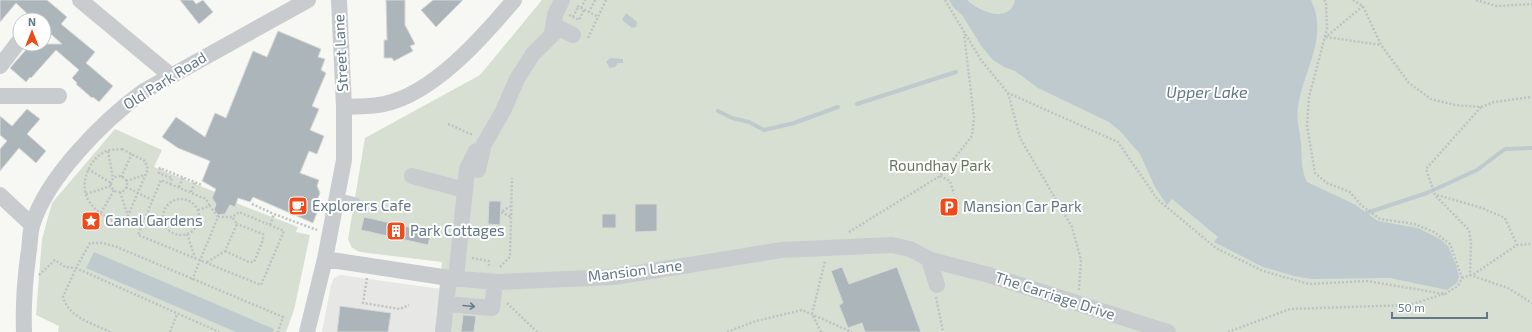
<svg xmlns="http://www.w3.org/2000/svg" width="1532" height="332" viewBox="0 0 1532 332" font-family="'Exo 2',sans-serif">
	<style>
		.built { fill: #e7e8e6 }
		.green { fill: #d7dfd3 }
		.water { fill: #bfcacf }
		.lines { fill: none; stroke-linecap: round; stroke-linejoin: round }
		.stream { stroke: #bfcacf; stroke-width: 4 }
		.building { fill: #acb5ba; stroke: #d8d8d5 }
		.path { stroke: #bfc2c4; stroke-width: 2.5; stroke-dasharray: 2 2; stroke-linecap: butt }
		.minor { stroke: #c9cccf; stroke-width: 16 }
		.oneway { stroke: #687b8a }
		.labels { text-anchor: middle; stroke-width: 4; stroke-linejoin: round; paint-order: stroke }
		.street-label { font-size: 15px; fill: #637786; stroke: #fff }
		.park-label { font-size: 15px; fill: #64785f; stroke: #fff }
		.poi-label { font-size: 15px; fill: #637786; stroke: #fff; text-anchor: start }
		.water-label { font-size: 16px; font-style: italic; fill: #5f7983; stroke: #fff }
	</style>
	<rect width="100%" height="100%" fill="#f7f7f3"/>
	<path class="built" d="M 340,275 L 434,288 L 495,293 L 527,332 L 322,332 L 331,285 L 334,278 Z"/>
	<path class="green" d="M 542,0 L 1532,0 L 1532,332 L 435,332 L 442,262 L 360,252 L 352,248 L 348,239 L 365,138 L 480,75 Z
		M 115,129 L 162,150 L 154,167 L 215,192 L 212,198 L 216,204 L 214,210 L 218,215 L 225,214 L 231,205 L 235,206 L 236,203 L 298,227 L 296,232 L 310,235 L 294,310 L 286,332 L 58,332 L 59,326 L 36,315 L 42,239 L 52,203 Z"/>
	<path class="water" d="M 949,0 L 967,0 C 978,11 1010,25 1015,0 L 1311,0 C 1329,37 1303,71 1298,107 C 1296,120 1300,131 1301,143 C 1302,157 1301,170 1307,182 L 1354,204 L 1378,221 L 1418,228 L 1440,239 L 1448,246 L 1456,265 L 1459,277 L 1457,283 L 1447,290 L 1390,278 L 1311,279 L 1294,276 L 1263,267 L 1214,242 L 1218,237 L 1172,199 L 1167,205 L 1155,187 L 1140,154 L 1121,132 L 1109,122 L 1038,88 L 1015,71 L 1004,67 L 993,60 L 982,47 L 962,15 L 953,7 Z
		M 626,13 L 637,22 L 636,27 L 632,28 L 622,20 Z
		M 610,58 L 623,59 L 623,63 L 618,63 L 615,67 L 610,68 L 606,62 Z
		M 94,252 L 274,329 L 273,332 L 236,332 L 86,268 Z"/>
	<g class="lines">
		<path class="stream" d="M 857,104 L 956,72
			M 718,111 L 732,118 L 749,122 L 764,130 L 794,123 L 838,107
			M 1366,213 L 1427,193 L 1477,170 L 1505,149 L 1532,148"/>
	</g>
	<path class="building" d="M 0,0 L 47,0 L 67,17 L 61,24 L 95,52 L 86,63 L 113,86 L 99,102 L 93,97 L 92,98 L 76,84 L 77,83 L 72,78 L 79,70 L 56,50 L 31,78 L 30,77 L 26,82 L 10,68 L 31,44 L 62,44 L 44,28 L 44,20 L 34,20 L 16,3 L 0,22 Z
		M 180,0 L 193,0 L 196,4 L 203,0 L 213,12 L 199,24 Z
		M 386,0 L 405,0 L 405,25 L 415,44 L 410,46 L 413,51 L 394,61 L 392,58 L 384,58 L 384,40 L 387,40 Z
		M 433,0 L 463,0 L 436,27 L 421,10 Z
		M 278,31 L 321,49 L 318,57 L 325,59 L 321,70 L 326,73 L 312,106 L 319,109 L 310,130 L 324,136 L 317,154 L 309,151 L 300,173 L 319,180 L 317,186 L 320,193 L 316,203 L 320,205 L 313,223 L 253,197 L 250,202 L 238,198 L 235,207 L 230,205 L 225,214 L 218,215 L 214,210 L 216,204 L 212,198 L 216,189 L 202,181 L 210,161 L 178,148 L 162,137 L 176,117 L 205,137 L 215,113 L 226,118 L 253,51 L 267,57 Z
		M 27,109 L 40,119 L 27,134 L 46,151 L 36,163 L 19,148 L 0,171 L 0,149 L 7,141 L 0,135 L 0,116 L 12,126 Z
		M 489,201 L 501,201 L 500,225 L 488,224 Z
		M 635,204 L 657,204 L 657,231 L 635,232 Z
		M 602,214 L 616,214 L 616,228 L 602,228 Z
		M 364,217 L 431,232 L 428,245 L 361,230 Z
		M 842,267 L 849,284 L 897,267 L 921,332 L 865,332 L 862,323 L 848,328 L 839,305 L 843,303 L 831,271 Z
		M 340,306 L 391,313 L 388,332 L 337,332 Z
		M 463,315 L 476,316 L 474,332 L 461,332 Z"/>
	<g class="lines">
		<path class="path" d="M 595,0 L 589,12 L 598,17
			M 945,0 L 981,60 L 1008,93 L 1118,142 L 1158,200 L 1216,248 L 1263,271 L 1309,284 L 1367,281 L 1445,294 L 1458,286 L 1462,278 L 1450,244 L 1434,232 L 1414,224 L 1380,219 L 1361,205 L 1350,192 L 1327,183 L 1315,173 L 1307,126 L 1309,97 L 1327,29 L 1326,2 L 1324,0
			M 1353,0 L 1363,6 L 1381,45 L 1409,83 L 1431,99 L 1455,105 L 1481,107 L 1494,102 L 1532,97
			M 1476,0 L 1497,6 L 1532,4
			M 577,6 L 589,12
			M 1363,6 L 1326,37 L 1381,45
			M 581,8 L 585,0
			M 569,15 L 579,20 L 584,10
			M 573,17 L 578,7
			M 588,38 L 606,0
			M 1008,93 L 1020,138 L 1072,227 L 1081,260 L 1079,290
			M 1481,107 L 1426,169 L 1435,195 L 1469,230 L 1471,243 L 1470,275 L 1508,288 L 1532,303
			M 448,124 L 473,135
			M 122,149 L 145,161 L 148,169 L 124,225 C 111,220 91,211 86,195 C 81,178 91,158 106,151 C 111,149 117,150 122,149 Z
			M 108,151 L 113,178
			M 88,169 L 111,183
			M 940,176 L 950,181 L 954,194
			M111 184a8 8 0 1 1 16 0a8 8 0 1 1-16 0Z
			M 121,177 L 132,154
			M 126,181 L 145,175
			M 170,184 L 206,199 L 210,206
			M 126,187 L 152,200
			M 179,187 L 183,177
			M 120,192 L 128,216
			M 191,192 L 195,182
			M 86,194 L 111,186
			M 1437,195 L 1482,208 L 1505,218 L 1517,245
			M163 217a18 18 0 1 1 36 0a18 18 0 1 1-36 0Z
			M 252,204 L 274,214
			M 511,206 L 501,212 L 511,217
			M 198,210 L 210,206 L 218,217
			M 101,213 L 114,190
			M 270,225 L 274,214 L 317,230
			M 849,232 L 940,176 L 972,136 L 974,117 L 964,34
			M 187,234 L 195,257
			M 225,251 L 249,262 L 254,262 L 263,240 L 263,234 L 237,224
			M 472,258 L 489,261 L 489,268
			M 207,262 L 225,251 L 237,224 L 232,217
			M 500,267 L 510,257 L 512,178
			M 39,275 L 55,260 L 65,267 L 76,268 L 90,243 L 103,243 L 117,247 L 283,317 L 278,332
			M 367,278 L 363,303 L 400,309 L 409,305
			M 1462,278 L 1474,274 L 1517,245 L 1532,244
			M 192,280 L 218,217 L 232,217 L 239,212 L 284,231 L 261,285 L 138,235 L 161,180 L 170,184 L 172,178 L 159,173 L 160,168 L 202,185
			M 936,297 L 943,332
			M 507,303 L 537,332
			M 110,332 C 92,323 69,318 63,297 L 76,268 L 219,332
			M 170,332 L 177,314
			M 727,332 L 756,321 L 802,310 L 852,332
			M 821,332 L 812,314 L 825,261
			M 1228,332 L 1290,309 L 1409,305 L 1444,294"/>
		<path class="minor" d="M 80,0 L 170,75
			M 552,33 L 555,15 L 562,0
			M 0,66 L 20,40
			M 0,96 L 59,96
			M 344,107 C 357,106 371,107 384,104 C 433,94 483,37 514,0
			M 478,170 L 484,144 L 503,111 L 517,79 L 533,54 L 559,28 L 573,35
			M 412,176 L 465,190 L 456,278
			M 465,190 L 467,169 L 476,151
			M 0,195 L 32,225
			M 337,201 L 354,205
			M 325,259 L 449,278 L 497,282 L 614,277 L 782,250 L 892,245 L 910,249 L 931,260 L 989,275 L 1168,332
			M 929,260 L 937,285
			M 446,304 L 492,308 L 495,282
			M 24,332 C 23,304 25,277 29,250 C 30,242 30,233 32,226 C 46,178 104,120 144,91 L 308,0
			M 307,332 L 325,259 L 344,160 L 344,107 L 339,0
			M 443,332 L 449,278"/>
	</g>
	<defs><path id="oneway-shaft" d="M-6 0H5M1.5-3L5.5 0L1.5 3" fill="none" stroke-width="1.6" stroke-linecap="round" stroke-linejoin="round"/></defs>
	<use class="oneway" href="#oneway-shaft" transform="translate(469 306) rotate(5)"/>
	<defs>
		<symbol id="cafe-square" viewBox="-11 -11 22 22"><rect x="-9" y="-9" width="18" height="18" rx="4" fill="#ef4b1a" stroke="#fff"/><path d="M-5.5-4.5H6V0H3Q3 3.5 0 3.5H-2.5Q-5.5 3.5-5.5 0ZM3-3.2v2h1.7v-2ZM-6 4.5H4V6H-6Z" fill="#fff"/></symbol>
		<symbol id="parking-square" viewBox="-11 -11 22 22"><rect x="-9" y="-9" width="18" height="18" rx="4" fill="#ef4b1a" stroke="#fff"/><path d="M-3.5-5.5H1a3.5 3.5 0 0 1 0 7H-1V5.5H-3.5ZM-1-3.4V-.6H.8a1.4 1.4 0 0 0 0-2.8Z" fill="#fff"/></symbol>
		<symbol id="sight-square" viewBox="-11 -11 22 22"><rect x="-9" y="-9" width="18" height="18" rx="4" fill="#ef4b1a" stroke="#fff"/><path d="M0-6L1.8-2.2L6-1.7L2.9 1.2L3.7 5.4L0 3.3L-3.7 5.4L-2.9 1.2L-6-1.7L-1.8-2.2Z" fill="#fff"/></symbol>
		<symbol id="building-square" viewBox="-11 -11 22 22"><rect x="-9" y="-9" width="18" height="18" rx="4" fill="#ef4b1a" stroke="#fff"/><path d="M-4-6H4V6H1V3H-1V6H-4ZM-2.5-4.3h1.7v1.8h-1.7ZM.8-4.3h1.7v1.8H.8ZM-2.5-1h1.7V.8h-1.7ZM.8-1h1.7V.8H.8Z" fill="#fff"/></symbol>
	</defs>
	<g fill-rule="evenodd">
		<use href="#cafe-square" x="287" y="195" width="22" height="22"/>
		<use href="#parking-square" x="938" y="196" width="22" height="22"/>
		<use href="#sight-square" x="80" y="210" width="22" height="22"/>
		<use href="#building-square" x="385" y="220" width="22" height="22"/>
	</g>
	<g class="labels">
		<g class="street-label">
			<text transform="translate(341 53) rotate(-93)" y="5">Street Lane</text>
			<text transform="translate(165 81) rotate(-32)" y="5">Old Park Road</text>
			<text transform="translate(635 271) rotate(-7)" y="5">Mansion Lane</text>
			<text transform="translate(1055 296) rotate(18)" y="5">The Carriage Drive</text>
		</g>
		<g class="park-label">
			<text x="940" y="171">Roundhay Park</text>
		</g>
		<g class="poi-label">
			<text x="312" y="211">Explorers Cafe</text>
			<text x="963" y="212">Mansion Car Park</text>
			<text x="105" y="226">Canal Gardens</text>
			<text x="410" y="236">Park Cottages</text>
		</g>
		<g class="water-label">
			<text x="1207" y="98">Upper Lake</text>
		</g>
	</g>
	<g transform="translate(32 32)"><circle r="19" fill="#ffffff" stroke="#c1c9cf"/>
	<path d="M0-3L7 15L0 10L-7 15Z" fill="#ef4b1a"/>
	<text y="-6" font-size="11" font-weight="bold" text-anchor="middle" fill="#637786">N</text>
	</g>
	<path d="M1392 312v6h95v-6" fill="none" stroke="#637786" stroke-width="2"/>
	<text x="1398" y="312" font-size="12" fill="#637786" stroke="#ffffff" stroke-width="3" paint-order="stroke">50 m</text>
</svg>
